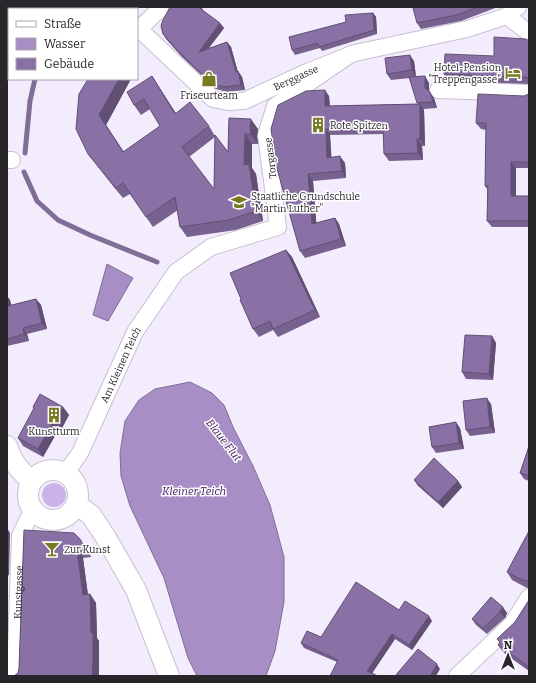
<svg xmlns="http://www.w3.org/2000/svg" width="536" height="683" viewBox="0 0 536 683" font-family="Bitter,serif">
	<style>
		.green { fill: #cbb2e7 }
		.water { fill: #a78ec4; stroke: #816e96 }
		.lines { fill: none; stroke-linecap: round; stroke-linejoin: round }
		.stream { stroke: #816e96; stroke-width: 5 }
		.minor-casing { stroke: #c7c0d0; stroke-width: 18 }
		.tertiary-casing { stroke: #c7c0d0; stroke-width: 22 }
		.minor { stroke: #fff; stroke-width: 16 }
		.tertiary { stroke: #fff; stroke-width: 20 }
		.wall { fill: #77618e; fill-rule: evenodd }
		.shaded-wall { fill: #614f74 }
		.building { fill: #8a71a5; stroke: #614f74 }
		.labels { text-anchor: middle; stroke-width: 3; stroke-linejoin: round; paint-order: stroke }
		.poi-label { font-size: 10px; fill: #28252b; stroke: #fff; text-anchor: start }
		.street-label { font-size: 10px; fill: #28252b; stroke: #fff }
		.water-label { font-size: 11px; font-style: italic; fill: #432061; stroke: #fff }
	</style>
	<rect width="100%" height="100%" fill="#f3ecfc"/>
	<path class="green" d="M42 495a12 12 0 1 1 24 0a12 12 0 1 1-24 0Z"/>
	<path class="water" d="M 107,264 L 133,278 L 108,321 L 93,315 Z
		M 190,382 L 212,393 L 224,405 L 233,427 L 253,466 L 270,505 L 284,557 L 284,602 L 275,651 L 266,676 L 197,676 L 188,658 L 164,578 L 130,506 L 121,476 L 120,453 L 125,421 L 139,400 L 155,389 Z"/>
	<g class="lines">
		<path class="stream" d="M 25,153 L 30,101 L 35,79
			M 24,172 L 37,201 L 58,220 L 90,235 L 157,262"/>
		<defs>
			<g id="minor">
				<path d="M 507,16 L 529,33"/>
				<path d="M 7,23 L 9,24"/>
				<path id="s1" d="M 139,29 L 213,99 L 228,102 L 244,101 L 307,72 L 355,53 L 467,29 L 507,16 L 518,7"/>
				<path d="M 137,31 L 162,7"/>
				<path d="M 438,90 L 529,93"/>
				<path d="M 7,160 L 12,160"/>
				<path id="s2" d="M 65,474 L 80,453 L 135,332 L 176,272 L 211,247 L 278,227 L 266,135 L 275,106 L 351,54"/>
				<path id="s3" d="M 15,676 L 20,536 L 28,519 L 35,512"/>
				<path d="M 457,676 L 512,624 L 529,597"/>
			</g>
			<path id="tertiary" d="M 7,446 C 11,460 20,472 32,481
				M28 495a25 25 0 1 1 50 0a25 25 0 1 1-50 0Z
				M 76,504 L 91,515 L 105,536 L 136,590 L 169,676"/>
		</defs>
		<use href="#minor" class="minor-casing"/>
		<use href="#tertiary" class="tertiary-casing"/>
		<use href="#minor" class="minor"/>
		<use href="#tertiary" class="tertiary"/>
	</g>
	<path class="wall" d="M 7,7 L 84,7 L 83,9 L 9,9 L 9,11 L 7,10 Z
		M 170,7 L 204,7 L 202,9 L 224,28 L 209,48 L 227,42 L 231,47 L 238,72 L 238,71 L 242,77 L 245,90 L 227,92 L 216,89 L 181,56 L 166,39 L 163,34 Z
		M 418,7 L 498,7 L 461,21 L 421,29 L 417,23 Z
		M 373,13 L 376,17 L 377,34 L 322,51 L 320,48 L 295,55 L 292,50 L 346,22 Z
		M 529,41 L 529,84 L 448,81 L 444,74 L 494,56 Z
		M 414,61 L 416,77 L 429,83 L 429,92 L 434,98 L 437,108 L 423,109 L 424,110 L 425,146 L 422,146 L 423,160 L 389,161 L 384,154 L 383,134 L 330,135 L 331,157 L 345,163 L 346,178 L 313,181 L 316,223 L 335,218 L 339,224 L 346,246 L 305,258 L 300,251 L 276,165 L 329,96 L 330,106 L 418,104 L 410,78 L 391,80 L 387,74 Z
		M 152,76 L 159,87 L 176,113 L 209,126 L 215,136 L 228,152 L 229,118 L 258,129 L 257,136 L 258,144 L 252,144 L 252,168 L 256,174 L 263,221 L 236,230 L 187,237 L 180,227 L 178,210 L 153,227 L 130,194 L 123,198 L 113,186 L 88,154 L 88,79 L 131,79 L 106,125 L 124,152 L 160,126 L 150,109 L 141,115 L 134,105 ZM 215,137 L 214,189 L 189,157 Z
		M 529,94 L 529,168 L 516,168 L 516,196 L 529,196 L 529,227 L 492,227 L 487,221 L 487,189 L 485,186 L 486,130 L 481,129 L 476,123 L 524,96 Z
		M 286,250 L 292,257 L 320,317 L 278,337 L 273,330 L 259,337 L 253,329 L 241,299 Z
		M 7,296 L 10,300 L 11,305 L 36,299 L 41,305 L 47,329 L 27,334 L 29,341 L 7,346 Z
		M 492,336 L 496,343 L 493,380 L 466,379 L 462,372 Z
		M 491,404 L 495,433 L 470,436 L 466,430 Z
		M 33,407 L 63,407 L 69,415 L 62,428 L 60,427 L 43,457 L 23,446 L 18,438 L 34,409 Z
		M 460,428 L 464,449 L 436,453 L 432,447 Z
		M 529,446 L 529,481 L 524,479 L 520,473 Z
		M 414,480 L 458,481 L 462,487 L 443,508 L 418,486 Z
		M 24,530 L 86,548 L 91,557 L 83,558 L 88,595 L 90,594 L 96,603 L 97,638 L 99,641 L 99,676 L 14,676 L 18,673 L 19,668 Z
		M 529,531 L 529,588 L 527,588 L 512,580 L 507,572 Z
		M 491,597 L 507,613 L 505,618 L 487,634 L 476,625 L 472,619 Z
		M 529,600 L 529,671 L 504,653 L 498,645 L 500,643 L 497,639 L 515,622 Z
		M 399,610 L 432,621 L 412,650 L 395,639 L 372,673 L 337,662 L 304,648 L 301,643 L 321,637 Z"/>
	<path class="shaded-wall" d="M 75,7 L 84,7 L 83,9 L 73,9 Z
		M 373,13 L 376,17 L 377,34 L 374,30 Z
		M 220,23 L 224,28 L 202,57 L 199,52 Z
		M 227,42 L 231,47 L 239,77 L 236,72 Z
		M 410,55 L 414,61 L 416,77 L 412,70 Z
		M 238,71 L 242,77 L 245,90 L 241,85 Z
		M 152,76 L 159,87 L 182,124 L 175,114 Z
		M 425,76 L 429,83 L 429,94 L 425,88 Z
		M 119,79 L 131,79 L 106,125 L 130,162 L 99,115 Z
		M 325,90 L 329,96 L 330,113 L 325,106 Z
		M 430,92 L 434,98 L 437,108 L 433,102 Z
		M 420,104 L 424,110 L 425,146 L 420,139 Z
		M 251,119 L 258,129 L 257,136 L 258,144 L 251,134 L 250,126 Z
		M 326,129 L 330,135 L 332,164 L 327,158 Z
		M 245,134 L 252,144 L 252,168 L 256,174 L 263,221 L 256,211 L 244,165 Z
		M 417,139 L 422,146 L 423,160 L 418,153 Z
		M 340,156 L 345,163 L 346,178 L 342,171 Z
		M 511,162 L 516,168 L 516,203 L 511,196 Z
		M 308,174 L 313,181 L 317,231 L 312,224 Z
		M 335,218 L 339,224 L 346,246 L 341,239 Z
		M 286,250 L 292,257 L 320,317 L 315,310 Z
		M 7,296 L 10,300 L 13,312 L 8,306 L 7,301 Z
		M 36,299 L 41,305 L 47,329 L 42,323 Z
		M 23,328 L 27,334 L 29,341 L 24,334 Z
		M 492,336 L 496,343 L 493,380 L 489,374 Z
		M 487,398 L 491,404 L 495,433 L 490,427 Z
		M 63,407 L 69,415 L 62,428 L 56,420 Z
		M 55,419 L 60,427 L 43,457 L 38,449 Z
		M 456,422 L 460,428 L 464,449 L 459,443 Z
		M 458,481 L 462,487 L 443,508 L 438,502 Z
		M 7,528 L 10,533 L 9,576 L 7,573 Z
		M 80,539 L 86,548 L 91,557 L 85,549 Z
		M 77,550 L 83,558 L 89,603 L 83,595 Z
		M 90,594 L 96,603 L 97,638 L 99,641 L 99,676 L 92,676 Z
		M 503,607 L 507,613 L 505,618 L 500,612 Z
		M 429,616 L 432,621 L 412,650 L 409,645 Z
		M 392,634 L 395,639 L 371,675 L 367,671 Z
		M 437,664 L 440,669 L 436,676 L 430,676 Z"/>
	<path class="building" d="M 10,7 L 75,7 L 73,9 L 15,9 Z
		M 99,7 L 107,7 L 111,9 L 98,9 Z
		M 170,7 L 198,7 L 220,23 L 199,52 L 227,42 L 236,72 L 238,71 L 241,85 L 224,87 L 212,84 L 177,50 L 163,34 L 161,26 L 163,20 Z
		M 418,7 L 478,7 L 457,15 L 417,23 L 413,8 Z
		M 373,13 L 374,30 L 319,47 L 318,43 L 292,50 L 289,37 L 346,22 L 345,15 Z
		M 494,37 L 526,39 L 529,41 L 529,78 L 525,77 L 444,74 L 445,54 L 494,56 Z
		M 410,55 L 412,70 L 387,74 L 385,58 Z
		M 152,76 L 175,114 L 190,102 L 209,126 L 182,147 L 214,189 L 215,135 L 228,152 L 229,118 L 251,119 L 250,126 L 251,134 L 245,134 L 244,165 L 249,164 L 256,211 L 229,220 L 180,227 L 175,197 L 146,217 L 123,183 L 116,188 L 106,176 L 88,154 L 76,129 L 79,94 L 88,79 L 119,79 L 99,115 L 123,152 L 160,126 L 144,99 L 134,105 L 127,92 Z
		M 425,76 L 425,88 L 430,92 L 433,102 L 417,103 L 409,77 Z
		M 325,90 L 325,106 L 420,104 L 420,139 L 417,139 L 418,153 L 384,154 L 383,127 L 326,129 L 327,158 L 340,156 L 342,171 L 308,174 L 312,224 L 335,218 L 341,239 L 300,251 L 276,165 L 271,129 L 278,105 L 306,91 Z
		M 478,94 L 524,96 L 529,94 L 529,162 L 511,162 L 511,196 L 529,196 L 529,221 L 487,221 L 488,186 L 485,186 L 486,123 L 476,123 Z
		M 286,250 L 315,310 L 273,329 L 270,321 L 253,329 L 240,300 L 241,299 L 230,273 Z
		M 36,299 L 42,323 L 23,328 L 24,334 L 7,339 L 7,301 L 8,306 Z
		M 465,335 L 492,336 L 489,374 L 462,372 Z
		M 40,394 L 63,407 L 56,420 L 55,419 L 38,449 L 18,438 L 34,408 L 33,407 Z
		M 487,398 L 490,427 L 466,430 L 463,401 Z
		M 456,422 L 459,443 L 432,447 L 429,427 Z
		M 529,446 L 529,476 L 520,473 Z
		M 434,458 L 458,481 L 438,502 L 414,480 Z
		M 24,530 L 74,533 L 80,539 L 85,549 L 77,550 L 83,595 L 90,594 L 91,633 L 93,632 L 93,663 L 92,676 L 14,676 L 18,673 L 19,668 Z
		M 529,531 L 529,582 L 528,581 L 522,580 L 507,572 Z
		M 356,582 L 399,610 L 405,601 L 429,616 L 409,645 L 392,634 L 367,671 L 378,676 L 330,676 L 338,660 L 301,643 L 307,631 L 321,637 Z
		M 491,597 L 503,607 L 500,612 L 483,628 L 472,619 Z
		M 529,600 L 529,667 L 498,645 L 500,642 L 497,639 L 515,622 Z
		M 418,649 L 437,664 L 430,676 L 395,676 Z"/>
	<defs>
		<symbol id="hotel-bare" viewBox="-9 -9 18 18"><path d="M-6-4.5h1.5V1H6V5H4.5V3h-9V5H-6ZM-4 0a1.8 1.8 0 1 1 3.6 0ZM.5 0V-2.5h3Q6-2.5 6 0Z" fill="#777a22" stroke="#fff" stroke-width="2.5" paint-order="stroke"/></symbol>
		<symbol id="shop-bare" viewBox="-9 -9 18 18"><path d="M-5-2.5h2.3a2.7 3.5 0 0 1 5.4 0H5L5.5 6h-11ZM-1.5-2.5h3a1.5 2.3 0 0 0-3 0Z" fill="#777a22" stroke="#fff" stroke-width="2.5" paint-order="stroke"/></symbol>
		<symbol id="building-bare" viewBox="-9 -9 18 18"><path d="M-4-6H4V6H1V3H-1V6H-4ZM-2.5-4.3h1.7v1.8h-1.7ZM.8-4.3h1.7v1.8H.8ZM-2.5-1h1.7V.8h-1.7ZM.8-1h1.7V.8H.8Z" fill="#777a22" stroke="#fff" stroke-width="2.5" paint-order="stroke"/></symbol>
		<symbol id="school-bare" viewBox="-9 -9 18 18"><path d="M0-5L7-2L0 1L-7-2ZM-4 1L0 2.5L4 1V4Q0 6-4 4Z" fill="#777a22" stroke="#fff" stroke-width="2.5" paint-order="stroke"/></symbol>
		<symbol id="bar-bare" viewBox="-9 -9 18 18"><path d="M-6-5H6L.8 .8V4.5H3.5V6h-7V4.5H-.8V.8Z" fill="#777a22" stroke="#fff" stroke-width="2.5" paint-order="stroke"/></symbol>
	</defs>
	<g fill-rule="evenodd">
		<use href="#hotel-bare" x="502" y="62" width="22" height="22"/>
		<use href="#shop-bare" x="198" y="68" width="22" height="22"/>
		<use href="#building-bare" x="307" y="114" width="22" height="22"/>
		<use href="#school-bare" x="228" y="191" width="22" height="22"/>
		<use href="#building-bare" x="43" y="404" width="22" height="22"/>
		<use href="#bar-bare" x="41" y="538" width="22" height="22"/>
	</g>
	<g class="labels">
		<g class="poi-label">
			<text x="501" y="71" text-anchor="end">Hotel-Pension<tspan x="501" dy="12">"Treppengasse"</tspan></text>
			<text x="209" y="99" text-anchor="middle">Friseurteam</text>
			<text x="330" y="129">Rote Spitzen</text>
			<text x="251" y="200">Staatliche Grundschule<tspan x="251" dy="12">"Martin Luther"</tspan></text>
			<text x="54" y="435" text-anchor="middle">Kunstturm</text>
			<text x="64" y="553">Zur Kunst</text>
		</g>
		<g class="street-label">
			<text dy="4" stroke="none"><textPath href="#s1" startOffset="190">Berggasse</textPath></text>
			<text transform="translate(270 158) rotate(-97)" y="4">Torgasse</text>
			<text dy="4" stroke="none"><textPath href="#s2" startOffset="123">Am Kleinen Teich</textPath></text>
			<text dy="4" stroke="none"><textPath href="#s3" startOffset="84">Kunstgasse</textPath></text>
		</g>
		<g class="water-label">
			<text transform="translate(224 440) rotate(52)" y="4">Blaue Flut</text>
			<text x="194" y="495">Kleiner Teich</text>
		</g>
	</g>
	<rect width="536" height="683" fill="none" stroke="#28252b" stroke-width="16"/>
	<rect x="8" y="8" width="130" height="72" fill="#ffffff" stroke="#a9a8aa"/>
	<rect x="16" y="21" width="20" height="6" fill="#ffffff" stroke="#a9a8aa"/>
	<text x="44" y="28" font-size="12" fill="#28252b">Straße</text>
	<rect x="16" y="38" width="20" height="12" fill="#a78ec4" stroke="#a9a8aa"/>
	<text x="44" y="48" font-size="12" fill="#28252b">Wasser</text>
	<rect x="16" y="58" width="20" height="12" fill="#8a71a5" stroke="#a9a8aa"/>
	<text x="44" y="68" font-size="12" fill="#28252b">Gebäude</text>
	<g transform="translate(508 655)" stroke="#ffffff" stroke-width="3" paint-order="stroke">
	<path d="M0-3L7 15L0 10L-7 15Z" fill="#28252b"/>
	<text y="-6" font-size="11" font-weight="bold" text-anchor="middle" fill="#28252b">N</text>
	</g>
</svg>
